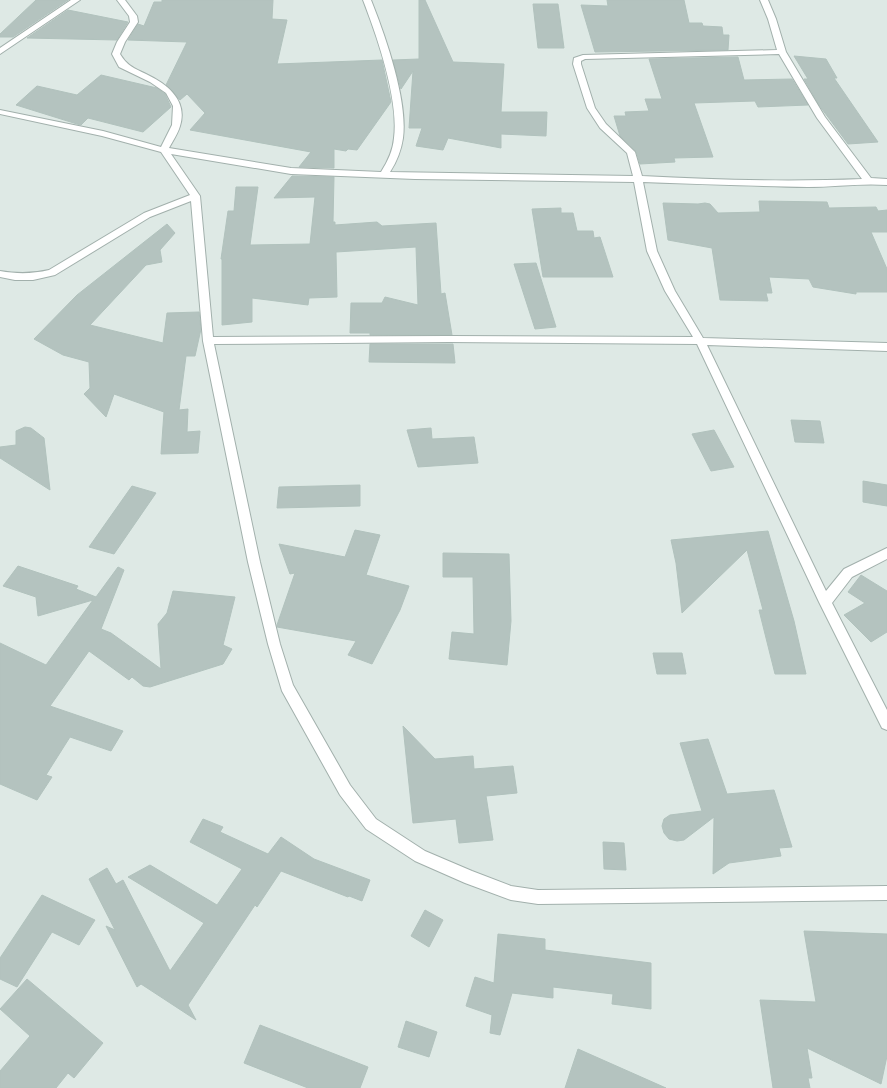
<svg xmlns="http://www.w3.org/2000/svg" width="887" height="1088" viewBox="0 0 887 1088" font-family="Overpass,sans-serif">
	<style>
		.building { fill: #b4c3bf; stroke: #b1c2bd }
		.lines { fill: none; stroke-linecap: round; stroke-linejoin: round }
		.street-casing { stroke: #a2b0ac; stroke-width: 2 }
		.street { fill: #fff; fill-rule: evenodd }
	</style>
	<rect width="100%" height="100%" fill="#dee9e5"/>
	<path class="building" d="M 36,0 L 68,0 L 13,37 L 0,37 L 0,34 Z
		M 162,0 L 273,0 L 272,19 L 287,20 L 277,64 L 382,60 L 391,102 L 357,150 L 348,149 L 346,151 L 334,149 L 334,168 L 299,167 L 311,152 L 190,130 L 205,113 L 187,94 L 180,100 L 166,85 L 187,42 L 128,40 L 138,24 L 144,26 L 154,2 L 162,2 Z
		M 419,0 L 425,0 L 453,62 L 504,64 L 501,112 L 547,112 L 546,136 L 501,134 L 501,148 L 448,138 L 443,150 L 416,146 L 422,128 L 409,128 L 413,71 L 401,89 L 393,60 L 419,59 Z
		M 607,0 L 684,0 L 689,23 L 702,23 L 703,26 L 722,27 L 723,35 L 729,35 L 728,50 L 595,52 L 581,5 L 608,6 Z
		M 533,4 L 558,4 L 564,48 L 538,48 Z
		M 68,10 L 128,22 L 117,40 L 27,38 Z
		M 794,56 L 826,59 L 837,78 L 834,78 L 878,142 L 848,144 L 819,105 L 804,79 L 808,79 Z
		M 738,57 L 744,80 L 792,79 L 808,105 L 758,107 L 755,101 L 694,103 L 713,157 L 674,158 L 675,162 L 640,164 L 636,151 L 620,136 L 614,116 L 626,116 L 625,112 L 649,111 L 645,99 L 662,99 L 649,59 Z
		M 101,75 L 157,88 L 165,94 L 171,107 L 143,132 L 88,118 L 81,125 L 77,124 L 16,105 L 37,86 L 77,95 Z
		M 292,176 L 334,177 L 333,222 L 335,222 L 335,225 L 377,222 L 382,226 L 436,223 L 441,294 L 445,293 L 452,335 L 370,335 L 370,333 L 350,333 L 351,303 L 382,303 L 385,297 L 418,305 L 416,247 L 336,252 L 337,297 L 309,298 L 308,305 L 252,298 L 252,322 L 222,325 L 222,259 L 221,259 L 228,211 L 234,211 L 236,187 L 258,187 L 250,245 L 310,244 L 315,197 L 274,198 Z
		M 759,201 L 827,202 L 829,208 L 876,207 L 878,211 L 887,210 L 887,232 L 871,232 L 887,269 L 887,292 L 856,292 L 856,294 L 813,287 L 809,279 L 769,277 L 772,293 L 766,293 L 768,301 L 720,300 L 712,248 L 668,240 L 663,203 L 698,204 L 705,203 L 710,204 L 718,213 L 760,212 Z
		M 561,208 L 561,213 L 573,213 L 577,231 L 593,231 L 594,238 L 600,237 L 613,277 L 543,277 L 532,209 Z
		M 167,224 L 175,233 L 160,250 L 162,262 L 146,265 L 90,325 L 163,343 L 167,313 L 199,312 L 201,329 L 195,356 L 186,356 L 179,410 L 188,409 L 187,432 L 200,431 L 198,453 L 161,454 L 164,412 L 114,394 L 106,417 L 84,394 L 90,388 L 89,362 L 63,355 L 34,339 L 77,295 Z
		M 536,263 L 556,327 L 535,329 L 514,264 Z
		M 370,344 L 453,344 L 455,363 L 369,362 Z
		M 791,420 L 820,421 L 824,443 L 795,442 Z
		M 25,427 L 31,428 L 44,438 L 50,490 L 0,458 L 0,447 L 16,445 L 16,431 Z
		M 431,428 L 432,439 L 474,437 L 478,463 L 418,467 L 407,430 Z
		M 714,430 L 734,467 L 711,471 L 692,434 Z
		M 863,481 L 887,485 L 887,506 L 863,502 Z
		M 360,485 L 360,506 L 277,508 L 279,487 Z
		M 132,486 L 156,493 L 114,554 L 89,547 Z
		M 355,530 L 380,535 L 366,575 L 409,586 L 400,610 L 372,664 L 348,655 L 356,641 L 277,627 L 277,625 L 295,573 L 290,574 L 279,544 L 345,557 Z
		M 768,531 L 794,621 L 806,674 L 775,674 L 759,610 L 763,610 L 747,550 L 682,613 L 676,563 L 671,540 Z
		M 443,553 L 509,554 L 511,621 L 507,665 L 449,659 L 452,632 L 474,634 L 473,577 L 443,577 Z
		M 18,566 L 78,586 L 76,589 L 96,597 L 118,567 L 124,570 L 101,629 L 111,633 L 161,669 L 158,624 L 167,613 L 173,591 L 235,597 L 223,645 L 232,649 L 223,664 L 150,687 L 143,686 L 132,677 L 129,680 L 89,651 L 50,706 L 123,731 L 111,751 L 70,737 L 46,775 L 52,777 L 37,800 L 0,784 L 0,643 L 46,665 L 93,600 L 38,616 L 36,597 L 3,586 Z
		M 861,575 L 887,591 L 887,632 L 871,642 L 844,615 L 865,603 L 848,592 Z
		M 653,653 L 682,653 L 686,674 L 657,674 Z
		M 403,726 L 435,759 L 473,756 L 474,769 L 513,766 L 517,793 L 486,796 L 493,840 L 459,843 L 456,819 L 413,823 Z
		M 708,739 L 727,794 L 774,790 L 792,847 L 779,848 L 781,856 L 729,863 L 713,874 L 714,817 L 684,840 L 677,841 L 669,839 L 664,833 L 662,826 L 664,819 L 670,815 L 702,811 L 680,743 Z
		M 203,819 L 223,827 L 220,832 L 268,854 L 281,837 L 314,859 L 370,880 L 362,901 L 349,896 L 348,897 L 281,871 L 257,907 L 255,905 L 188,1005 L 196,1020 L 141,984 L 137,987 L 106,926 L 115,930 L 89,879 L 107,868 L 116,884 L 123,880 L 170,971 L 204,923 L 128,877 L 150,865 L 217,905 L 242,869 L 190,842 Z
		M 603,842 L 624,843 L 626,870 L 604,869 Z
		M 42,895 L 95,920 L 79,945 L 52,932 L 17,987 L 0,979 L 0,958 Z
		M 425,910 L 443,920 L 429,947 L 411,936 Z
		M 804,931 L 887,934 L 887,1056 L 881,1084 L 807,1048 L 812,1078 L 808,1078 L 810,1088 L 773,1088 L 760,1000 L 816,1002 Z
		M 498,934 L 545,939 L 545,950 L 651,963 L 651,1009 L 612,1004 L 613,994 L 553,987 L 553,998 L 512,993 L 500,1035 L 490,1033 L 492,1015 L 466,1006 L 475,977 L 494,983 Z
		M 27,979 L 103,1043 L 74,1078 L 68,1073 L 56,1088 L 0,1088 L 0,1071 L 30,1036 L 0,1009 Z
		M 406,1021 L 437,1032 L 429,1057 L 398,1047 Z
		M 260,1025 L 368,1067 L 360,1088 L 308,1088 L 244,1063 Z
		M 578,1049 L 666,1088 L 565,1088 Z"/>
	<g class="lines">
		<defs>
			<path id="street" d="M 71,0 L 80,0 L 0,54 L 0,48 Z
				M 117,0 L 125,0 L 137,16 L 138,22 L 125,42 L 120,54 C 127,66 134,68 146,74 C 167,84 188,100 180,126 C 178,133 173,141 169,148 L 291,168 L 381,172 C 388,161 393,150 394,138 C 399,100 377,36 363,0 L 371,0 C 385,35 408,100 403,138 C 401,151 397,161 390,172 L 633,176 L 627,153 L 600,128 L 587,108 L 573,64 L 574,58 L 583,55 L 777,50 L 768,19 L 760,0 L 768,0 L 776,19 L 786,52 L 825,117 L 871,178 L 887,179 L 887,185 C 860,183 834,187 808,187 C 753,186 698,184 643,182 L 657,251 L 675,291 L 703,338 L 887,343 L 887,351 L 707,345 L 826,591 L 844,569 L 887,548 L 887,559 L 852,577 L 832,603 L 887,710 L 887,730 L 882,728 L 819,602 L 697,344 L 449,342 L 214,344 L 260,562 L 280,644 L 293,685 L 350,785 L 376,819 L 425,851 L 472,871 L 511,886 L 538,890 L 887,886 L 887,900 L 538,904 L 511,900 L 465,883 L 415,861 L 366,829 L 340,795 L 282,691 L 268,644 L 248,562 L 203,341 L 191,201 L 150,217 L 55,275 L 33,280 L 15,280 L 0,277 L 0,271 C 17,274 32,274 49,270 L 144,213 L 190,195 L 161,152 L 102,136 L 0,114 L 0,110 L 103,131 L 161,147 L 172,125 L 173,106 L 166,93 L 150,82 L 119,67 L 112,54 L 117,42 L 130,22 L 129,16 ZM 779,54 L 817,118 L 862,179 C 788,182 715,180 642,176 L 635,152 L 606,124 L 595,108 L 581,64 L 581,61 L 585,59 ZM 171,154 L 291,174 L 415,179 L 634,182 L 647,251 L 665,291 L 693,337 L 449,336 L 213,337 L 200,196 Z"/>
		</defs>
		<use href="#street" class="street-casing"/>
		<use href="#street" class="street"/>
	</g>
</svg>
